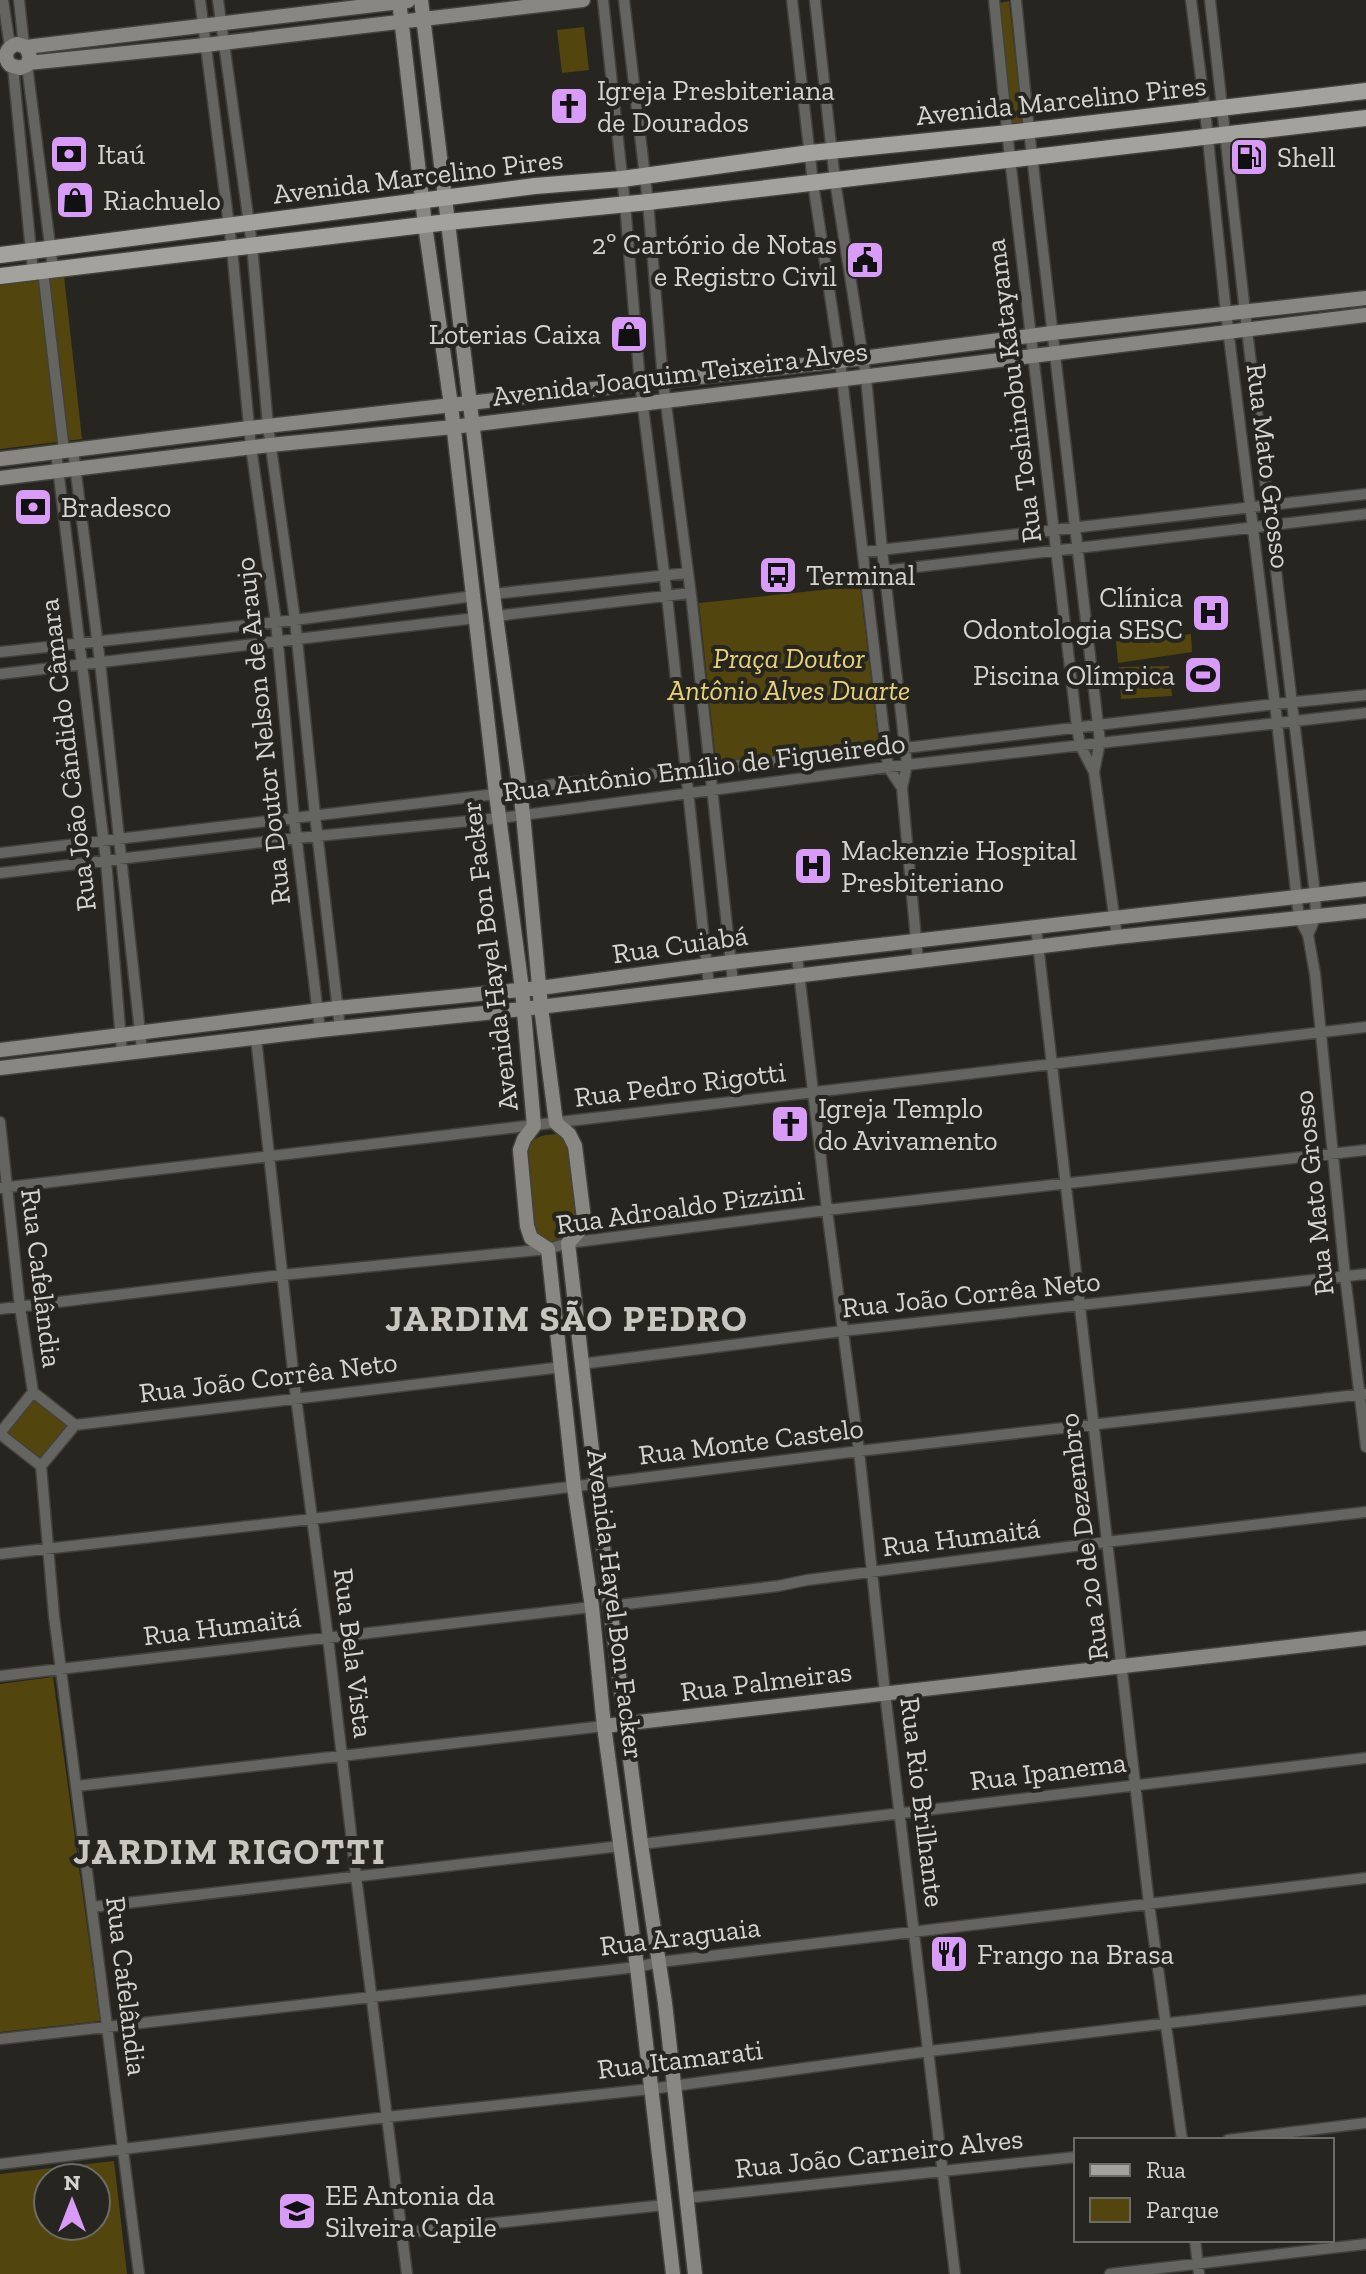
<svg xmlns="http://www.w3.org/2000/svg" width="1366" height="2274" viewBox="0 0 1366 2274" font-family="'Zilla Slab',serif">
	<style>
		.green { fill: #52460e; fill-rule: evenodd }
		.water { fill: #827433 }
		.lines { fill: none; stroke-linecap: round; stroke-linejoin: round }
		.street-casing { stroke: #42413b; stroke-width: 13 }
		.secondary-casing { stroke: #42413b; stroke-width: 17 }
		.primary-casing { stroke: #42413b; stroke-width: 19 }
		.street { stroke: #646460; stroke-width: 10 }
		.secondary { stroke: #888782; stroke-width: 14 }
		.primary { stroke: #a4a29c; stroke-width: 16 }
		.labels { text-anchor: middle; stroke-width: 8; stroke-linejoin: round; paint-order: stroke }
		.poi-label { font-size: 28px; fill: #d5d4d0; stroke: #26251f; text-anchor: start }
		.street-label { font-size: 28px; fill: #d5d4d0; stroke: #26251f }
		.park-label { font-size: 28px; font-style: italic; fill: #e8d376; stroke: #26251f }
		.district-label { font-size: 36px; font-weight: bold; letter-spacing: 2px; fill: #c8c6be; stroke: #26251f }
	</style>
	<rect width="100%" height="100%" fill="#26251f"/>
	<path class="green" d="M 1009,1 L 1023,126 L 1010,127 L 1000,3 Z
		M 584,27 L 589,70 L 562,73 L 557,30 Z
		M 64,276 L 82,439 L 0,449 L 0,284 Z
		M 860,586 L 879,745 L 716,762 L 699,603 Z
		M 1191,634 L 1192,652 L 1118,663 L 1116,641 Z
		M 1169,666 L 1172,696 L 1121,699 L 1119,667 Z
		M 557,1134 L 567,1138 L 580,1221 L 566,1240 C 552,1242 541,1243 533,1229 L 526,1149 C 533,1136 543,1135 557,1134 Z
		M 33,1396 L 71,1425 L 40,1463 L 3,1434 Z
		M 53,1677 L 100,2021 L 0,2032 L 0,1684 Z
		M 114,2161 L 127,2274 L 0,2274 L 0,2174 ZM 48,2178 L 96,2178 L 96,2226 L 48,2226 Z"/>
	<path class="water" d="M 1210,656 L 1214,692 L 1196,694 L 1192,658 Z"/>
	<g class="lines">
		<defs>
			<path id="street" d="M 3,0 L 10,47
				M 19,0 L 24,46
				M 200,0 L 232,249 L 251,447 L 276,622 L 294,818 L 320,1030
				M 218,0 L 252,245 L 268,426 L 295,620 L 315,815 L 340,1028
				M 603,0 L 625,204 L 640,383 L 667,596 L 709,986
				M 624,0 L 648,202 L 663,381 L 692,603 L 733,982
				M 792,0 L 813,183 L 840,361 L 886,749 L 888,767 L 902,788
				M 815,0 L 835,181 L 866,377 L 882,550 L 907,765 L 902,788 L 918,961
				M 994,0 L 1010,159 L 1077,727 L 1080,745 L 1094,772
				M 1016,0 L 1029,130 L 1100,742 L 1094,772 L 1117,937
				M 1191,0 L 1205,110 L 1226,313 L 1275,704 L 1299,918 L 1308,935 L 1315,974 L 1345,1276 L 1366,1447
				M 1210,0 L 1247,330 L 1315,894 L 1316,916 L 1308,935
				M 27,65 L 53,269
				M 13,67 L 33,272
				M 43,271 L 64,451
				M 73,450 L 100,662 L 142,1051
				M 56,452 L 106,860 L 122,1053
				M 863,552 L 1366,494
				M 866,573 L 1366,514
				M 493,594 L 687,573
				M 496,616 L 690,593
				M 0,652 L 295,620 L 474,596
				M 0,674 L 476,618
				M 0,853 L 513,792 L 548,785 L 905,748 L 1275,704 L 1366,695
				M 0,873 L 297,838 L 500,818 L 888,767 L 1366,713
				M 1036,927 L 1149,1904 L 1182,2140
				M 797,956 L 827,1210 L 859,1451 L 885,1693 L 955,2274
				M 256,1038 L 296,1398 L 328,1638 L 356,1876 L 407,2274
				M 0,1122 L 20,1307 L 33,1392
				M 0,1188 L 1366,1027
				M 0,1309 L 282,1275 L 548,1249 L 568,1243 L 827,1210 L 1366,1150
				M 581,1364 L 842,1331 L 1366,1274
				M 75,1425 L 562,1367
				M 0,1433 L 33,1392 L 75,1425 L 41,1466 L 0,1434
				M 41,1466 L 54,1616 L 139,2274
				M 0,1554 L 312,1519 L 859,1451 L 1365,1394
				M 610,1606 L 778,1586 L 807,1580 L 1106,1542 L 1366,1512
				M 0,1676 L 592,1607
				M 77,1786 L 604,1726
				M 641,1844 L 1366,1758
				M 92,1907 L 621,1846
				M 0,2039 L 637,1967 L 660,1962 L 1366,1878
				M 1228,2140 L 1366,2123
				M 0,2164 L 387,2117 L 651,2089 L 930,2051 L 1366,2000
				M 686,2198 L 1076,2157
				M 401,2233 L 664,2205
				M 1195,2240 L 1199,2274
				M 1110,2274 L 1366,2244"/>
			<path id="secondary" d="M 399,0 L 425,225 L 451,405 L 496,794 L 522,989 L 534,1126 L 524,1139 L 520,1150 L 527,1226 L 531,1238 L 548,1249 L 574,1487 L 592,1607 L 604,1726 L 637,1967 L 673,2274
				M 421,0 L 493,594 L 523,814 L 541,1007 L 556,1123 L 569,1134 L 575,1146 L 584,1219 L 580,1230 L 568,1243 L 610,1606 L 641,1844 L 665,2003 L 695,2274
				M 26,47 L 30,57 L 27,65 L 20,68 L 10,65 C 3,57 6,47 17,44 L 26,47 L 408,1
				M 28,63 L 205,45 L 583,0
				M 0,459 L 249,428 L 840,361 L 1052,333 L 1366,298
				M 0,478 L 270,445 L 453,427 L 1366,315
				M 0,1050 L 337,1008 L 540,988 L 731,962 L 1366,889
				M 0,1068 L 320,1030 L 523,1009 L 1117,937 L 1366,911
				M 604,1726 L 1366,1638"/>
			<path id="primary" d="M 0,255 L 535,186 L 622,179 L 810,153 L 1008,133 L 1366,91
				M 0,276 L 448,222 L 648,202 L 1366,118"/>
		</defs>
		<use href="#street" class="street-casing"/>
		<use href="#secondary" class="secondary-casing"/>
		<use href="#primary" class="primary-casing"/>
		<use href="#street" class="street"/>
		<use href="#secondary" class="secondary"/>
		<use href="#primary" class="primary"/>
	</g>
	<defs>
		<symbol id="church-square" viewBox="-11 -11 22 22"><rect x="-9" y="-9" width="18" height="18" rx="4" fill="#d89bf8" stroke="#26251f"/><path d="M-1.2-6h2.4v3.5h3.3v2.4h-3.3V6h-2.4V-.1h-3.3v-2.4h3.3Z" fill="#111"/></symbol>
		<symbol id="bank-square" viewBox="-11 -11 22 22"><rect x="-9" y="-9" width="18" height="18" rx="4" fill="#d89bf8" stroke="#26251f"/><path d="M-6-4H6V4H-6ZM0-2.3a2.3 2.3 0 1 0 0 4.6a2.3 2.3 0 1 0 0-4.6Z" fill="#111"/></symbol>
		<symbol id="fuel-square" viewBox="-11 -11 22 22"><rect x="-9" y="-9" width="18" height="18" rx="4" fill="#d89bf8" stroke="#26251f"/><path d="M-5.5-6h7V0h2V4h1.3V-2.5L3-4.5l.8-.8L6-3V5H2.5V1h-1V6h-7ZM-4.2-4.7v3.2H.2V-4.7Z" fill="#111"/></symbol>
		<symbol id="shop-square" viewBox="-11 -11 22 22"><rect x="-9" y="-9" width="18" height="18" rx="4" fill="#d89bf8" stroke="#26251f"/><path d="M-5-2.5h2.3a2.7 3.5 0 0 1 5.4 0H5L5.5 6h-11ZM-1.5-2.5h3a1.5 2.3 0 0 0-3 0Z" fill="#111"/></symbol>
		<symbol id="civic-square" viewBox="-11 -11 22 22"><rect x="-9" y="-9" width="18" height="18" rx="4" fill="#d89bf8" stroke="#26251f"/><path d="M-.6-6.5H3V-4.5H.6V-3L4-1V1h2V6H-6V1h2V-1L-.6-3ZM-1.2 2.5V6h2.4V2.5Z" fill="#111"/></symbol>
		<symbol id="bus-square" viewBox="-11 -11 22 22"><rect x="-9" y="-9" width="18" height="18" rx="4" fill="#d89bf8" stroke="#26251f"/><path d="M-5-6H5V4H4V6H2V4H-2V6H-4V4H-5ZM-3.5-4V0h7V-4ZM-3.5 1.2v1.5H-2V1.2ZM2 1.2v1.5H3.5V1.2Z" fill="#111"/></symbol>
		<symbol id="hospital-square" viewBox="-11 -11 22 22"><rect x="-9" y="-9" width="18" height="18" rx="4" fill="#d89bf8" stroke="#26251f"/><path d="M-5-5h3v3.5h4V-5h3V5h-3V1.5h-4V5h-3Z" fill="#111"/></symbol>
		<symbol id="stadium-square" viewBox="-11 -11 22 22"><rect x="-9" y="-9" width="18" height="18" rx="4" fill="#d89bf8" stroke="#26251f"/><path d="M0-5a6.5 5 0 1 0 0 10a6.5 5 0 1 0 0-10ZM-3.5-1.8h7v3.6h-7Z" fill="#111"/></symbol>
		<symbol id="restaurant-square" viewBox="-11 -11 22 22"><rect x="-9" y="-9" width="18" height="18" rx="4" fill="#d89bf8" stroke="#26251f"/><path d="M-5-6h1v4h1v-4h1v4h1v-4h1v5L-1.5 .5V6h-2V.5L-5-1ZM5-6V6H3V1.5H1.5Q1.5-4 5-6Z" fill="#111"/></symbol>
		<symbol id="school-square" viewBox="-11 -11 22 22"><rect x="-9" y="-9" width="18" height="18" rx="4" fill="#d89bf8" stroke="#26251f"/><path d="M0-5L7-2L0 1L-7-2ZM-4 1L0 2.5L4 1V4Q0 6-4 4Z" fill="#111"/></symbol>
	</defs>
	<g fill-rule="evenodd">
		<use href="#church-square" x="547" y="84" width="44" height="44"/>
		<use href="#bank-square" x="47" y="132" width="44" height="44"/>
		<use href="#fuel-square" x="1227" y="135" width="44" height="44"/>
		<use href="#shop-square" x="53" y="178" width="44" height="44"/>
		<use href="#civic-square" x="843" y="238" width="44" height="44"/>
		<use href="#shop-square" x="607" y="312" width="44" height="44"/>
		<use href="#bank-square" x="11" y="485" width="44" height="44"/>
		<use href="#bus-square" x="756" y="553" width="44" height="44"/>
		<use href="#hospital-square" x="1189" y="591" width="44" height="44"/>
		<use href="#stadium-square" x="1181" y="653" width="44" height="44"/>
		<use href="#hospital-square" x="791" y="844" width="44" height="44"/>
		<use href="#church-square" x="768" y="1102" width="44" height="44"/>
		<use href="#restaurant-square" x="927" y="1932" width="44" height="44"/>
		<use href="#school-square" x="275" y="2189" width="44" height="44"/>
	</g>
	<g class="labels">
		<g class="poi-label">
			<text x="597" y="100">Igreja Presbiteriana<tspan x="597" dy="32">de Dourados</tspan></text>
			<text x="97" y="164">Itaú</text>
			<text x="1277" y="167">Shell</text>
			<text x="103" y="210">Riachuelo</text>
			<text x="837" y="254" text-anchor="end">2º Cartório de Notas<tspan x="837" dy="32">e Registro Civil</tspan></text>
			<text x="601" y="344" text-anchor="end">Loterias Caixa</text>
			<text x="61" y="517">Bradesco</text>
			<text x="806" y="585">Terminal</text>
			<text x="1183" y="607" text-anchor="end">Clínica<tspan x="1183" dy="32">Odontologia SESC</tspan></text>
			<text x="1175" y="685" text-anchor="end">Piscina Olímpica</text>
			<text x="841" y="860">Mackenzie Hospital<tspan x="841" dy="32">Presbiteriano</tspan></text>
			<text x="818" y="1118">Igreja Templo<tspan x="818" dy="32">do Avivamento</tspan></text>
			<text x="977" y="1964">Frango na Brasa</text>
			<text x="325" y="2205">EE Antonia da<tspan x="325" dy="32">Silveira Capile</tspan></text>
		</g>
		<g class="street-label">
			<text transform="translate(1061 100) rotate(-6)" y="10">Avenida Marcelino Pires</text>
			<text transform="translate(418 176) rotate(-7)" y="10">Avenida Marcelino Pires</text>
			<text transform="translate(680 373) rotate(-7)" y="10">Avenida Joaquim Teixeira Alves</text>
			<text transform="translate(1013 391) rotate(-97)" y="10">Rua Toshinobu Katayama</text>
			<text transform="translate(1269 466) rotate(83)" y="10">Rua Mato Grosso</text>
			<text transform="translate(262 731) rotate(-96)" y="10">Rua Doutor Nelson de Araujo</text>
			<text transform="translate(67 755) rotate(-97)" y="10">Rua João Cândido Câmara</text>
			<text transform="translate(704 767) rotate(-7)" y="10">Rua Antônio Emílio de Figueiredo</text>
			<text transform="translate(680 944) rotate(-8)" y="10">Rua Cuiabá</text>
			<text transform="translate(489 956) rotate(-97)" y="10">Avenida Hayel Bon Facker</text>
			<text transform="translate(680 1084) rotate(-7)" y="10">Rua Pedro Rigotti</text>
			<text transform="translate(1313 1193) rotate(-96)" y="10">Rua Mato Grosso</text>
			<text transform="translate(680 1207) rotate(-8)" y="10">Rua Adroaldo Pizzini</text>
			<text transform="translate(42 1278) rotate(83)" y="10">Rua Cafelândia</text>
			<text transform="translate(971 1294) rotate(-6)" y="10">Rua João Corrêa Neto</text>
			<text transform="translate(268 1377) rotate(-7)" y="10">Rua João Corrêa Neto</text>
			<text transform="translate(751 1441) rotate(-7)" y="10">Rua Monte Castelo</text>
			<text transform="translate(961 1537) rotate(-7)" y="10">Rua Humaitá</text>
			<text transform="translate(1083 1537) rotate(-97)" y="10">Rua 20 de Dezembro</text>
			<text transform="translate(616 1604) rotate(83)" y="10">Avenida Hayel Bon Facker</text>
			<text transform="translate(222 1626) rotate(-7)" y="10">Rua Humaitá</text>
			<text transform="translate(354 1653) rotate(83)" y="10">Rua Bela Vista</text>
			<text transform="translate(766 1681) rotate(-7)" y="10">Rua Palmeiras</text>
			<text transform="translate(1048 1771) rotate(-7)" y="10">Rua Ipanema</text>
			<text transform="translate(923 1802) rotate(83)" y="10">Rua Rio Brilhante</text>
			<text transform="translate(680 1936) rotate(-7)" y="10">Rua Araguaia</text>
			<text transform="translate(127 1986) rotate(83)" y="10">Rua Cafelândia</text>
			<text transform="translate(680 2059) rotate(-7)" y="10">Rua Itamarati</text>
			<text transform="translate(879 2153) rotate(-6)" y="10">Rua João Carneiro Alves</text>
		</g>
		<g class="park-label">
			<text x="789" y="668">Praça Doutor<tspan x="789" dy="32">Antônio Alves Duarte</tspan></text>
		</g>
		<g class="district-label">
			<text x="567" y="1331">JARDIM SÃO PEDRO</text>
			<text x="230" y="1864">JARDIM RIGOTTI</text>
		</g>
	</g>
	<rect x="1074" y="2138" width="260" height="104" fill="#26251f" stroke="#6c6b66" stroke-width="2"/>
	<rect x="1090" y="2164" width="40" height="12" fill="#a4a29c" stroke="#6c6b66" stroke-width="2"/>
	<text x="1146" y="2178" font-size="24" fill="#d5d4d0">Rua</text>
	<rect x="1090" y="2198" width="40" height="24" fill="#52460e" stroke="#6c6b66" stroke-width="2"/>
	<text x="1146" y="2218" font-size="24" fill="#d5d4d0">Parque</text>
	<g transform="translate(72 2202)"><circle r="38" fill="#26251f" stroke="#6c6b66" stroke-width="2"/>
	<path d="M0-6L14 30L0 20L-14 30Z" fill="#d89bf8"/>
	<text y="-12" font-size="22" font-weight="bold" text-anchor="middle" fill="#d5d4d0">N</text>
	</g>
</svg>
